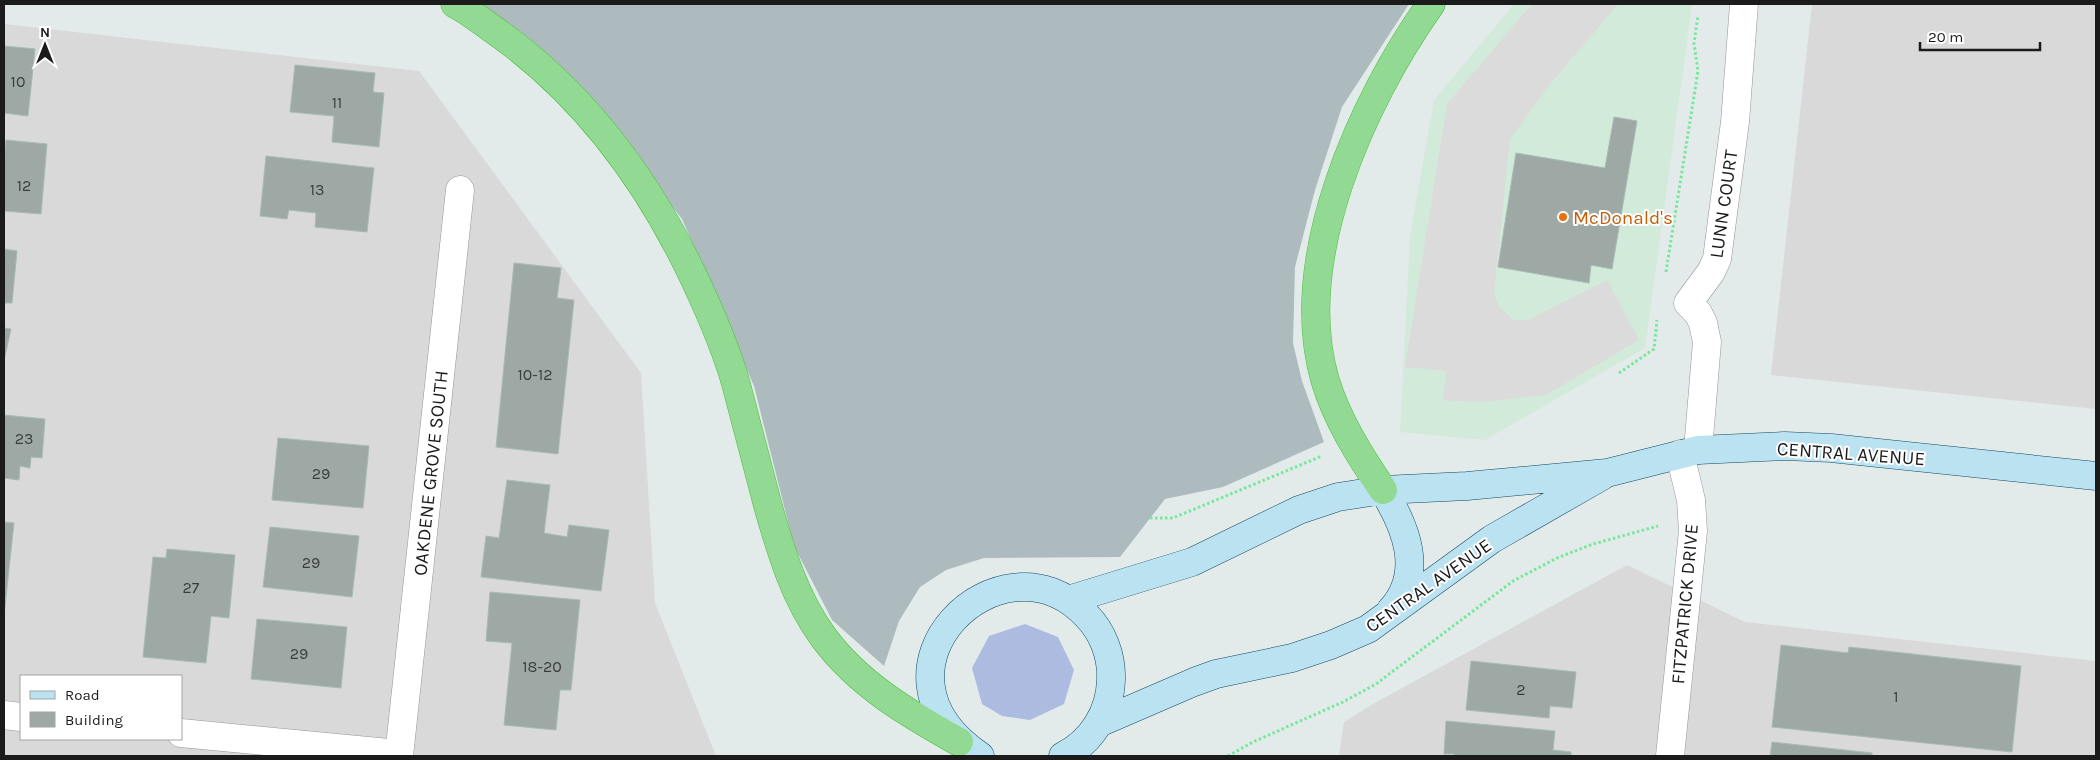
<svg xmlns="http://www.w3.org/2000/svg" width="2100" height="760" viewBox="0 0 2100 760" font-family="Karla,sans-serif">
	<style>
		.residential { fill: #d8d9d8; fill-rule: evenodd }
		.commercial { fill: #d2ead9 }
		.construction { fill: #aebbbe }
		.grass { fill: #adbbe0 }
		.parking { fill: #dbdbdb }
		.building { fill: #9ea9a5; stroke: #a6bbb4 }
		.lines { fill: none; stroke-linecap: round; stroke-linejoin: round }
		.street-casing { stroke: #959595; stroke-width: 29 }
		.secondary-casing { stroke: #124862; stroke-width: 29 }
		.highway-casing { stroke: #49bf39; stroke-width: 29 }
		.path { stroke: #76e79b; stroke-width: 3; stroke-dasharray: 2.5 2.5; stroke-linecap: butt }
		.street { stroke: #fff; stroke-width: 28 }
		.secondary { stroke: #bae2f0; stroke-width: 28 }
		.highway { stroke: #92da94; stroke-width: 28 }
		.food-dot { fill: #e8710a; stroke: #fff; stroke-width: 2 }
		.labels { text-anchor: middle; stroke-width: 4; stroke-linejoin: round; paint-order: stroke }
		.number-label { font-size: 16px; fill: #3c3e3e }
		.street-label { font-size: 19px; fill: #1b1b1b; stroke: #fff }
		.food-label { font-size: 19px; fill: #c56008; stroke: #fff; text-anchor: start }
	</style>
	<rect width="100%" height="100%" fill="#e2ebea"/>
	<path class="residential" d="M 1812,4 L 2096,4 L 2096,409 L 1771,375 Z
		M 4,24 L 419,71 L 641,373 L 655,603 L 716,756 L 4,756 ZM 21,676 L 181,676 L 181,739 L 21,739 Z
		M 1627,565 L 1745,622 L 2096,661 L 2096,756 L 1339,756 L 1344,722 L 1373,704 Z"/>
	<path class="commercial" d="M 1514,4 L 1692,4 L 1645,348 L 1485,440 L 1400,432 L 1410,236 L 1434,100 Z"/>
	<path class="construction" d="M 483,4 L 1409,4 L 1342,107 L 1315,190 L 1295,267 L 1293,343 L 1302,381 L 1324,442 L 1223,487 L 1165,499 L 1120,557 L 984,558 L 946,570 L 920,587 L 899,621 L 884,666 L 832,620 L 794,546 L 754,386 L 682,219 L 584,93 Z"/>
	<path class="grass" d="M 1025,624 L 1058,637 L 1074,670 L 1064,704 L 1030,720 L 1002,716 L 982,704 L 972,668 L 989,636 Z"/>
	<path class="parking" d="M 1532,4 L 1618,4 L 1551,83 L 1510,139 L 1494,293 L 1499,307 L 1514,320 L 1528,320 L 1607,280 L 1639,340 L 1546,395 L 1480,402 L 1443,400 L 1446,371 L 1405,367 L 1447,104 Z"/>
	<path class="building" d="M 4,46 L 35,49 L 28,116 L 4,113 Z
		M 295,65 L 375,73 L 373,92 L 384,93 L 379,147 L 332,142 L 334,116 L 290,112 Z
		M 1614,117 L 1637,121 L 1612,269 L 1591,265 L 1589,283 L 1498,267 L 1516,153 L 1605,168 Z
		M 6,140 L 47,144 L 41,214 L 4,211 L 4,160 Z
		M 266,156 L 374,168 L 367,232 L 315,227 L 316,213 L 289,210 L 287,219 L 260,216 Z
		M 4,249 L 17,251 L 12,303 L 4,303 Z
		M 514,263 L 561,268 L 557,298 L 574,300 L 558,454 L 496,447 Z
		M 4,328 L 11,329 L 4,361 Z
		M 4,415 L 45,419 L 42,458 L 31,457 L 30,468 L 20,466 L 19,480 L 4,478 Z
		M 278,438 L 369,446 L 363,508 L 272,500 Z
		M 507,480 L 550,485 L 544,533 L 567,537 L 569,525 L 609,530 L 601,591 L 481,577 L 486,536 L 499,538 Z
		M 4,522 L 14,523 L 4,615 Z
		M 270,527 L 359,536 L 352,597 L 263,587 Z
		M 167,549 L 235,555 L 229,618 L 211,616 L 206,663 L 143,657 L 153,557 L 166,558 Z
		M 490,592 L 580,600 L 571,690 L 560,690 L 556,730 L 504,725 L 512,643 L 486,641 Z
		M 257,619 L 347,627 L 341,688 L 251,679 Z
		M 1781,645 L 1848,653 L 1849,647 L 2021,666 L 2012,752 L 1772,727 Z
		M 1471,661 L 1576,672 L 1572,708 L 1550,706 L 1549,718 L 1466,710 Z
		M 1446,721 L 1555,731 L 1553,750 L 1571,752 L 1571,756 L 1454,756 L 1454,754 L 1444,754 Z
		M 1772,742 L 1872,753 L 1872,756 L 1770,756 Z"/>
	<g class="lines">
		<defs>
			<path id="street" d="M 1698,450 L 1707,342 L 1703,323 L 1698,313 L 1688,303 L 1711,272 L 1717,259 L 1735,122 L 1744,4
				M 4,715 L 21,717
				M 181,733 L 399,754
				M 399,756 L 460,190
				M 1670,756 L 1693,531 L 1691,500 L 1680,454"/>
			<path id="secondary" d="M 1383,490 C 1406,527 1425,573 1391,610
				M 1068,600 L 1192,562 L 1299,510 L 1338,497 L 1383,490 L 1467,486 L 1607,473 L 1698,450 L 1785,446 L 1831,448 L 2096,476
				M 1099,723 L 1194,682 L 1216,674 L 1292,658 L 1331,645 L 1368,629 L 1492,539 L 1602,476
				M 980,756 C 852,670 1001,526 1086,615 C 1103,632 1112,656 1111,680 C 1110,712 1092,742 1063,756"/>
			<path id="highway" d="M 455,4 C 469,11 481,21 494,30 C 585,94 648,180 695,280 C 711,314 726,348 736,384 C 747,425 757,465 768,506 C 781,552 795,599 824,638 C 859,685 909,714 959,742
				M 1383,490 C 1360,456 1337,420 1325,380 C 1290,259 1362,101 1431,4"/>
		</defs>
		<use href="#street" class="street-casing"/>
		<use href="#secondary" class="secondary-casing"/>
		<use href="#highway" class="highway-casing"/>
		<path class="path" d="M 1666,272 L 1698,71 L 1694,43 L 1698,16
			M 1619,373 L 1654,349 L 1657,320
			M 1150,518 L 1173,518 L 1322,456
			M 1228,756 L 1253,742 L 1343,702 L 1376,684 L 1513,581 L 1557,558 L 1593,544 L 1658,526"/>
		<use href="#street" class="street"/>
		<use href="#secondary" class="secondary"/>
		<use href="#highway" class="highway"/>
	</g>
	<circle class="food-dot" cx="1563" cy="217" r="5"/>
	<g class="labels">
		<g class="number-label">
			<text x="18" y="87">10</text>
			<text x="337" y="108">11</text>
			<text x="24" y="191">12</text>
			<text x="317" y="195">13</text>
			<text x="535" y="380">10-12</text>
			<text x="24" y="444">23</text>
			<text x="321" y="479">29</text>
			<text x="311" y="568">29</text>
			<text x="191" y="593">27</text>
			<text x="299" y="659">29</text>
			<text x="542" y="672">18-20</text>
			<text x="1521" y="695">2</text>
			<text x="1896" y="702">1</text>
		</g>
		<g class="street-label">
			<text transform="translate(1723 204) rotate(-82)" y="7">LUNN COURT</text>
			<text transform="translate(1851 453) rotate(4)" y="7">CENTRAL AVENUE</text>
			<text transform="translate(430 473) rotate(-84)" y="7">OAKDENE GROVE SOUTH</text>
			<text transform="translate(1428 585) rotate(-35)" y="7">CENTRAL AVENUE</text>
			<text transform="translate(1684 604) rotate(-85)" y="7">FITZPATRICK DRIVE</text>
		</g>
		<g class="food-label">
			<text x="1573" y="224">McDonald's</text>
		</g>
	</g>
	<rect width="2100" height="760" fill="none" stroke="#1b1b1b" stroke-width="10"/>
	<rect x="20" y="675" width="162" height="65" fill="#ffffff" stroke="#a4a4a4"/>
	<rect x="30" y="691" width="25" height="8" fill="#bae2f0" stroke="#a4a4a4"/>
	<text x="65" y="700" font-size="15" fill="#1b1b1b">Road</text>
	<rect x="30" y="712" width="25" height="15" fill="#9ea9a5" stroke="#a4a4a4"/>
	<text x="65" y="725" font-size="15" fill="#1b1b1b">Building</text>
	<g transform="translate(45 45)" stroke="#ffffff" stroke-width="4" paint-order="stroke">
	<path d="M0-4L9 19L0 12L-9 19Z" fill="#1b1b1b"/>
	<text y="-8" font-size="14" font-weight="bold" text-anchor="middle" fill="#1b1b1b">N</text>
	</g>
	<path d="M1920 42v8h120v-8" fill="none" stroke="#1b1b1b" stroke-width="2.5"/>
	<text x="1928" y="42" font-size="15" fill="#1b1b1b" stroke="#ffffff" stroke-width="4" paint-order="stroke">20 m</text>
</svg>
